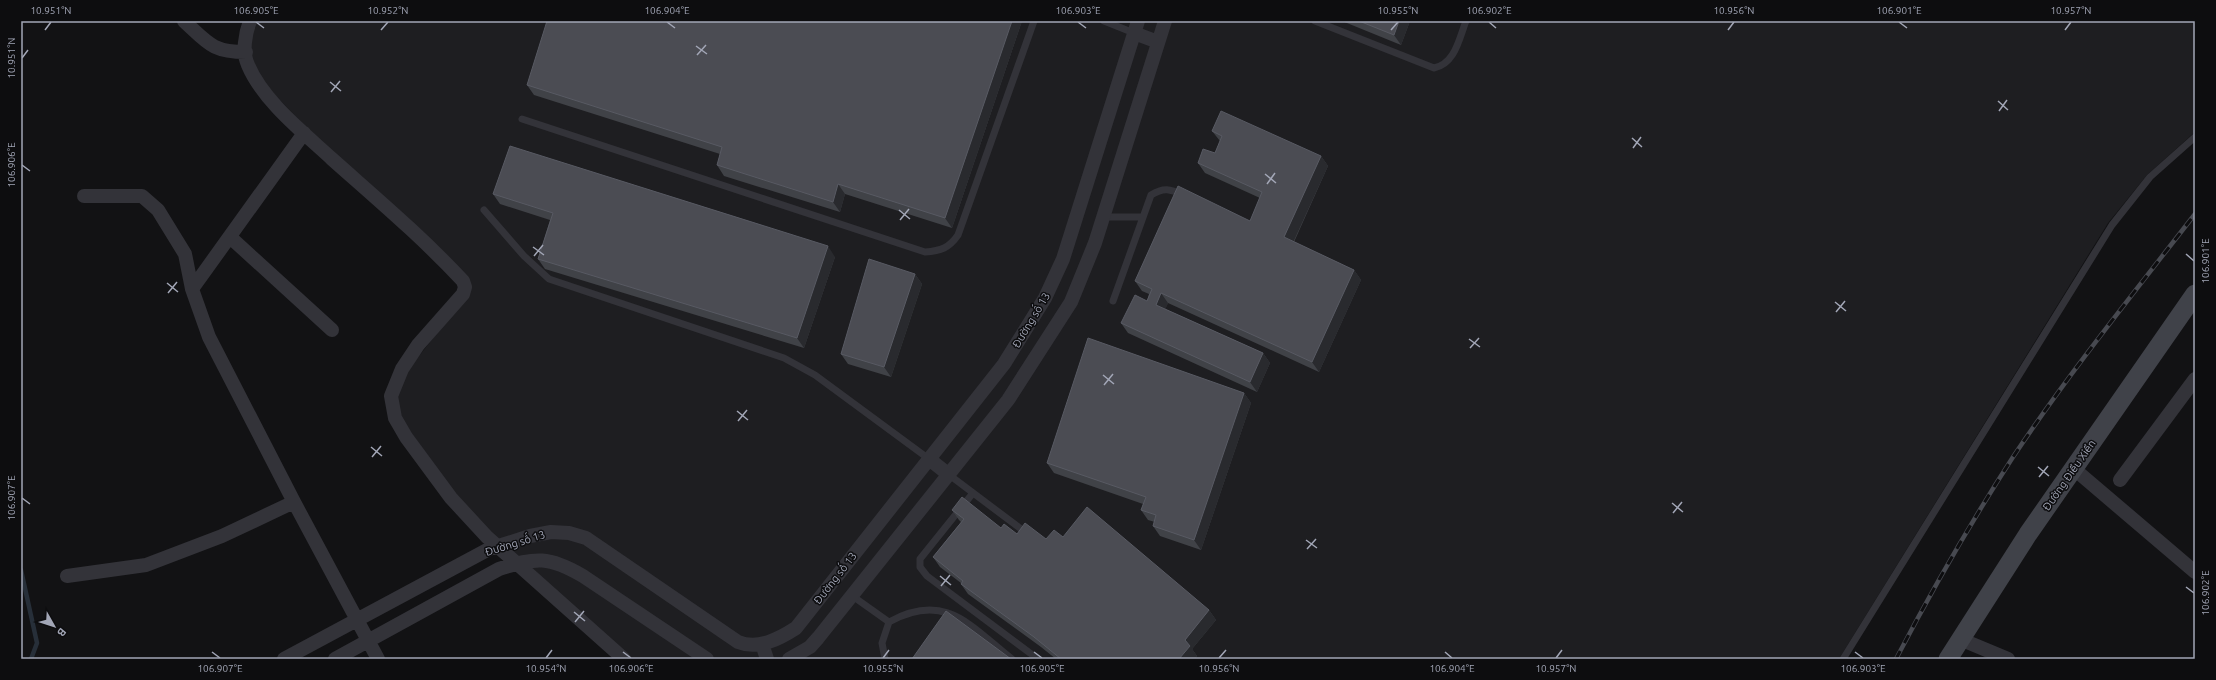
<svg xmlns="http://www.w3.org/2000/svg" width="2216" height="680" viewBox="0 0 2216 680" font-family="Ubuntu,sans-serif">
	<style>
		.built { fill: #1e1e21 }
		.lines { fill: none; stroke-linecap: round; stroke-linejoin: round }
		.stream { stroke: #272f39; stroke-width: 4.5 }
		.lane { stroke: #333339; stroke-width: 7 }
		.street { stroke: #333339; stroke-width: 14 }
		.secondary { stroke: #404249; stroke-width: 19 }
		.rail-casing { stroke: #474950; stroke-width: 4.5 }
		.rail { stroke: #0d0d0f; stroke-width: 3; stroke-dasharray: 9; stroke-linecap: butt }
		.wall { fill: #404247 }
		.shaded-wall { fill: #292a2e }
		.building { fill: #4b4c53; stroke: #585a63 }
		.ticks { fill: none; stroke: #a2a6b6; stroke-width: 1.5 }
		.labels { text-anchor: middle; stroke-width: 3; stroke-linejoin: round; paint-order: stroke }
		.street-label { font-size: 11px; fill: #a2a6b6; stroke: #0d0d0f }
		.neatline { fill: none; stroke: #a2a6b6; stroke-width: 1.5 }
		.ticks-label { font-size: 10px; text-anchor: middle; fill: #a2a6b6 }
	</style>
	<rect width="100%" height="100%" fill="#121214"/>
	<path class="built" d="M 255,21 L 2195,21 L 2195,132 L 2147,175 L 2108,223 L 1839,659 L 633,659 L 490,532 L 456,495 L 400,417 L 396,396 L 407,371 L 469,293 L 263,83 L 252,62 L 250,37 Z"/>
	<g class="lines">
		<path class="stream" d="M 21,570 L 37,643 L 31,659"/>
		<path class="lane" d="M 1104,21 L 1134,33
			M 1315,21 L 1434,68 C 1455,64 1459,39 1466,21
			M 522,119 L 925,252 C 941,251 949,248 958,235 L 1034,21
			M 484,210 L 524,256 L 549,279 L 784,358 L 815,375 L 929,459
			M 1104,217 L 1142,217
			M 1113,301 L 1151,195 C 1164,187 1170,189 1183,195
			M 948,474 L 1025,532
			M 973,493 L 920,559 L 920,567 L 927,576 L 1038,659
			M 851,595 L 889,622
			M 885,659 L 882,643 L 889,622 C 946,591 970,626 1012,659
			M 1843,659 L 2112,225 L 2150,177 L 2195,137"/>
		<path class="street" d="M 184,21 C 208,43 212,52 246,52
			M 250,21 C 245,34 242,52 248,65 C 263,101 304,133 332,159 C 377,199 422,237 463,281 L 465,287 L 463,294 L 418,345 L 402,369 L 391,396 L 395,418 L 406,437 L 451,498 L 487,537 L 624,659
			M 1134,33 L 1158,42
			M 304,133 L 192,289 L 209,337 L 294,502 L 378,659
			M 84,196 L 142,196 L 158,210 L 185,254 L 192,289
			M 230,237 L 332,330
			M 929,459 L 948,474
			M 2073,468 L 2195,572
			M 2120,480 L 2195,379
			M 67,576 L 146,565 L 222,536 L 294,502
			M 1960,639 L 2008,659
			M 762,644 L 767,659
			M 284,659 L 489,549 L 530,536 L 551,532 L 569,533 L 586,538 L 738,642 C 758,650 779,639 796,628 L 1004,364 L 1045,298 L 1063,259 L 1138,21
			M 335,659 L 499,569 C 536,557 549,556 583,576 L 707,659
			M 789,659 L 810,647 L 818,638 L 1008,400 L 1071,302 L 1095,243 L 1165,21"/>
		<path class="secondary" d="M 1948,659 L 2028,534 L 2195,294"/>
		<defs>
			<path id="rail" d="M 1896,659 C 1932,590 1971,522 2013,457 C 2069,373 2133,294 2195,214"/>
		</defs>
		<use href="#rail" class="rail-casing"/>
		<use href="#rail" class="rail"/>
	</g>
	<path class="wall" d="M 1022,21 L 952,228 L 845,194 L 840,212 L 724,176 L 717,165 L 720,154 L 534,95 L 527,85 Z
		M 1342,21 L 1410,21 L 1401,45 Z
		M 1212,131 L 1321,156 L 1328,166 L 1294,242 L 1354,270 L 1361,280 L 1319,372 L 1168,303 L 1165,309 L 1263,353 L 1270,363 L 1257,392 L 1128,333 L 1121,323 L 1147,301 L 1149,294 L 1142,291 L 1135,281 L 1250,221 L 1260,198 L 1205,173 L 1198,163 L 1215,153 L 1220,141 Z
		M 493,194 L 835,257 L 804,348 L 545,269 L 538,259 L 550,220 L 500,204 Z
		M 915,274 L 922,284 L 891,377 L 848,364 L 841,354 Z
		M 1244,393 L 1251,403 L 1201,550 L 1160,536 L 1153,526 L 1155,522 L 1148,520 L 1141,510 L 1143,504 L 1054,473 L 1047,463 Z
		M 952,510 L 1001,528 L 1017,534 L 1046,539 L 1063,537 L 1209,610 L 1216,620 L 1192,649 L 1197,656 L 1194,659 L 1056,659 L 1041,647 L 968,594 L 961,584 L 961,583 L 940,567 L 933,557 L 961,522 L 959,520 Z"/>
	<path class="shaded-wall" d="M 1012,21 L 1022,21 L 952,228 L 945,218 Z
		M 1399,21 L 1410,21 L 1401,45 L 1394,35 Z
		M 1321,156 L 1328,166 L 1291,247 L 1284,237 Z
		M 838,184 L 845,194 L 840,212 L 833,202 Z
		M 828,246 L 835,257 L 804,348 L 797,338 Z
		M 1354,270 L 1361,280 L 1319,372 L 1312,362 Z
		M 915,274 L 922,284 L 891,377 L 884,367 Z
		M 1161,293 L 1168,303 L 1163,315 L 1156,305 Z
		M 1263,353 L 1270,363 L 1257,392 L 1250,382 Z
		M 1244,393 L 1251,403 L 1201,550 L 1194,540 Z
		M 1209,610 L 1216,620 L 1192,649 L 1197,656 L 1194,659 L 1179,659 L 1185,640 Z"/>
	<path class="building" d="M 547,21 L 1012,21 L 945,218 L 838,184 L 833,202 L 717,165 L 722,147 L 527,85 Z
		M 1359,21 L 1399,21 L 1394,35 Z
		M 1221,111 L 1321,156 L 1284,237 L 1354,270 L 1312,362 L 1161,293 L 1156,305 L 1263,353 L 1250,382 L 1121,323 L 1135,295 L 1147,301 L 1152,289 L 1135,281 L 1178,186 L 1250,221 L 1262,192 L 1198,163 L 1203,149 L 1215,153 L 1222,136 L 1212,131 Z
		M 510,146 L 828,246 L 797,338 L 538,259 L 553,213 L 493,194 Z
		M 869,259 L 915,274 L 884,367 L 841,354 Z
		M 1088,338 L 1244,393 L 1194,540 L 1153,526 L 1156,515 L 1141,510 L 1146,497 L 1047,463 Z
		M 962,497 L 1001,528 L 1004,524 L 1017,534 L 1025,523 L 1046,539 L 1054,530 L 1063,537 L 1087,507 L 1209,610 L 1185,640 L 1190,646 L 1179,659 L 1061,659 L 1034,637 L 961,584 L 963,581 L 933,557 L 964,519 L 952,510 Z
		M 946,611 L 1011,659 L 912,659 Z"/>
	<path class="ticks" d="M 256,22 L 264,28M 667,22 L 675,28M 1078,22 L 1086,28M 1489,22 L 1496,28M 1899,22 L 1907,28M 45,30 L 51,22M 381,30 L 388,22M 1391,30 L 1398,22M 1728,30 L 1734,22M 2065,30 L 2071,22M 696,46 L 707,54M 697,55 L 706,45M 22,58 L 28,50M 330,82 L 341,91M 331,92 L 340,81M 1998,101 L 2008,110M 1999,111 L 2007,100M 1632,138 L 1642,147M 1633,148 L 1641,137M 22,165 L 30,171M 1265,174 L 1276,183M 1267,184 L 1275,173M 899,210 L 910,219M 900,220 L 909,209M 533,247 L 544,255M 2186,254 L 2194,261M 534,256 L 543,245M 167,283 L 178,292M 168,293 L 177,282M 1835,302 L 1846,311M 1836,312 L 1845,301M 1469,339 L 1480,347M 1470,348 L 1479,338M 1103,375 L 1114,384M 1104,385 L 1113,374M 737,411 L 748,420M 738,421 L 747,410M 371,447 L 382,456M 372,457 L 381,446M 2038,467 L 2049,476M 2039,477 L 2048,466M 22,498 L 30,504M 1672,503 L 1683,512M 1673,513 L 1682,502M 1306,540 L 1317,548M 1307,549 L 1316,539M 940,576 L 951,585M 941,586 L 950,575M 2186,587 L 2194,593M 574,612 L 585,621M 575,622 L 584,611M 212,652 L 220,658M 623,652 L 631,658M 1034,652 L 1042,658M 1445,652 L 1452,658M 1855,652 L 1863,658M 546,658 L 552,650M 883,658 L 889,650M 1219,658 L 1226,650M 1556,658 L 1562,650"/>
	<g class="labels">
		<g class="street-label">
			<text transform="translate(1031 320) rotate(-59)" y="4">Đường số 13</text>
			<text transform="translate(2069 475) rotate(-55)" y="4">Đường Điểu Xiển</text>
			<text transform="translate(515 543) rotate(-17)" y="4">Đường số 13</text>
			<text transform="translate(835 578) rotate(-52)" y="4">Đường số 13</text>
		</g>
	</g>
	<rect width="2216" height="680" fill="none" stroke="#0d0d0f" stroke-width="44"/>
	<g transform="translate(54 626) rotate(129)" stroke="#0d0d0f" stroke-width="3" paint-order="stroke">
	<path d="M0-3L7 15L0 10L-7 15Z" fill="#a2a6b6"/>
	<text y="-6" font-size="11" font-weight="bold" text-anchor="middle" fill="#a2a6b6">B</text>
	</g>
	<rect x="22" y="22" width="2172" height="636" class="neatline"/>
	<g class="ticks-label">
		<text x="51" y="14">10.951°N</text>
		<text x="256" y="14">106.905°E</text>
		<text x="388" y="14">10.952°N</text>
		<text x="667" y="14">106.904°E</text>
		<text x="1078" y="14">106.903°E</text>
		<text x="1398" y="14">10.955°N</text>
		<text x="1489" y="14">106.902°E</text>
		<text x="1734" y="14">10.956°N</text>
		<text x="1899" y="14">106.901°E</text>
		<text x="2071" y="14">10.957°N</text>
		<text transform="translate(11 58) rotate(-90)" y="4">10.951°N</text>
		<text transform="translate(11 165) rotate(-90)" y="4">106.906°E</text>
		<text transform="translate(2205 261) rotate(-90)" y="4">106.901°E</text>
		<text transform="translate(11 498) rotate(-90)" y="4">106.907°E</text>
		<text transform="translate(2205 593) rotate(-90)" y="4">106.902°E</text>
		<text x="220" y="672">106.907°E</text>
		<text x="546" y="672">10.954°N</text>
		<text x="631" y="672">106.906°E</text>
		<text x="883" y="672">10.955°N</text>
		<text x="1042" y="672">106.905°E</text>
		<text x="1219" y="672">10.956°N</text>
		<text x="1452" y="672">106.904°E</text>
		<text x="1556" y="672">10.957°N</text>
		<text x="1863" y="672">106.903°E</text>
	</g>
</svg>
